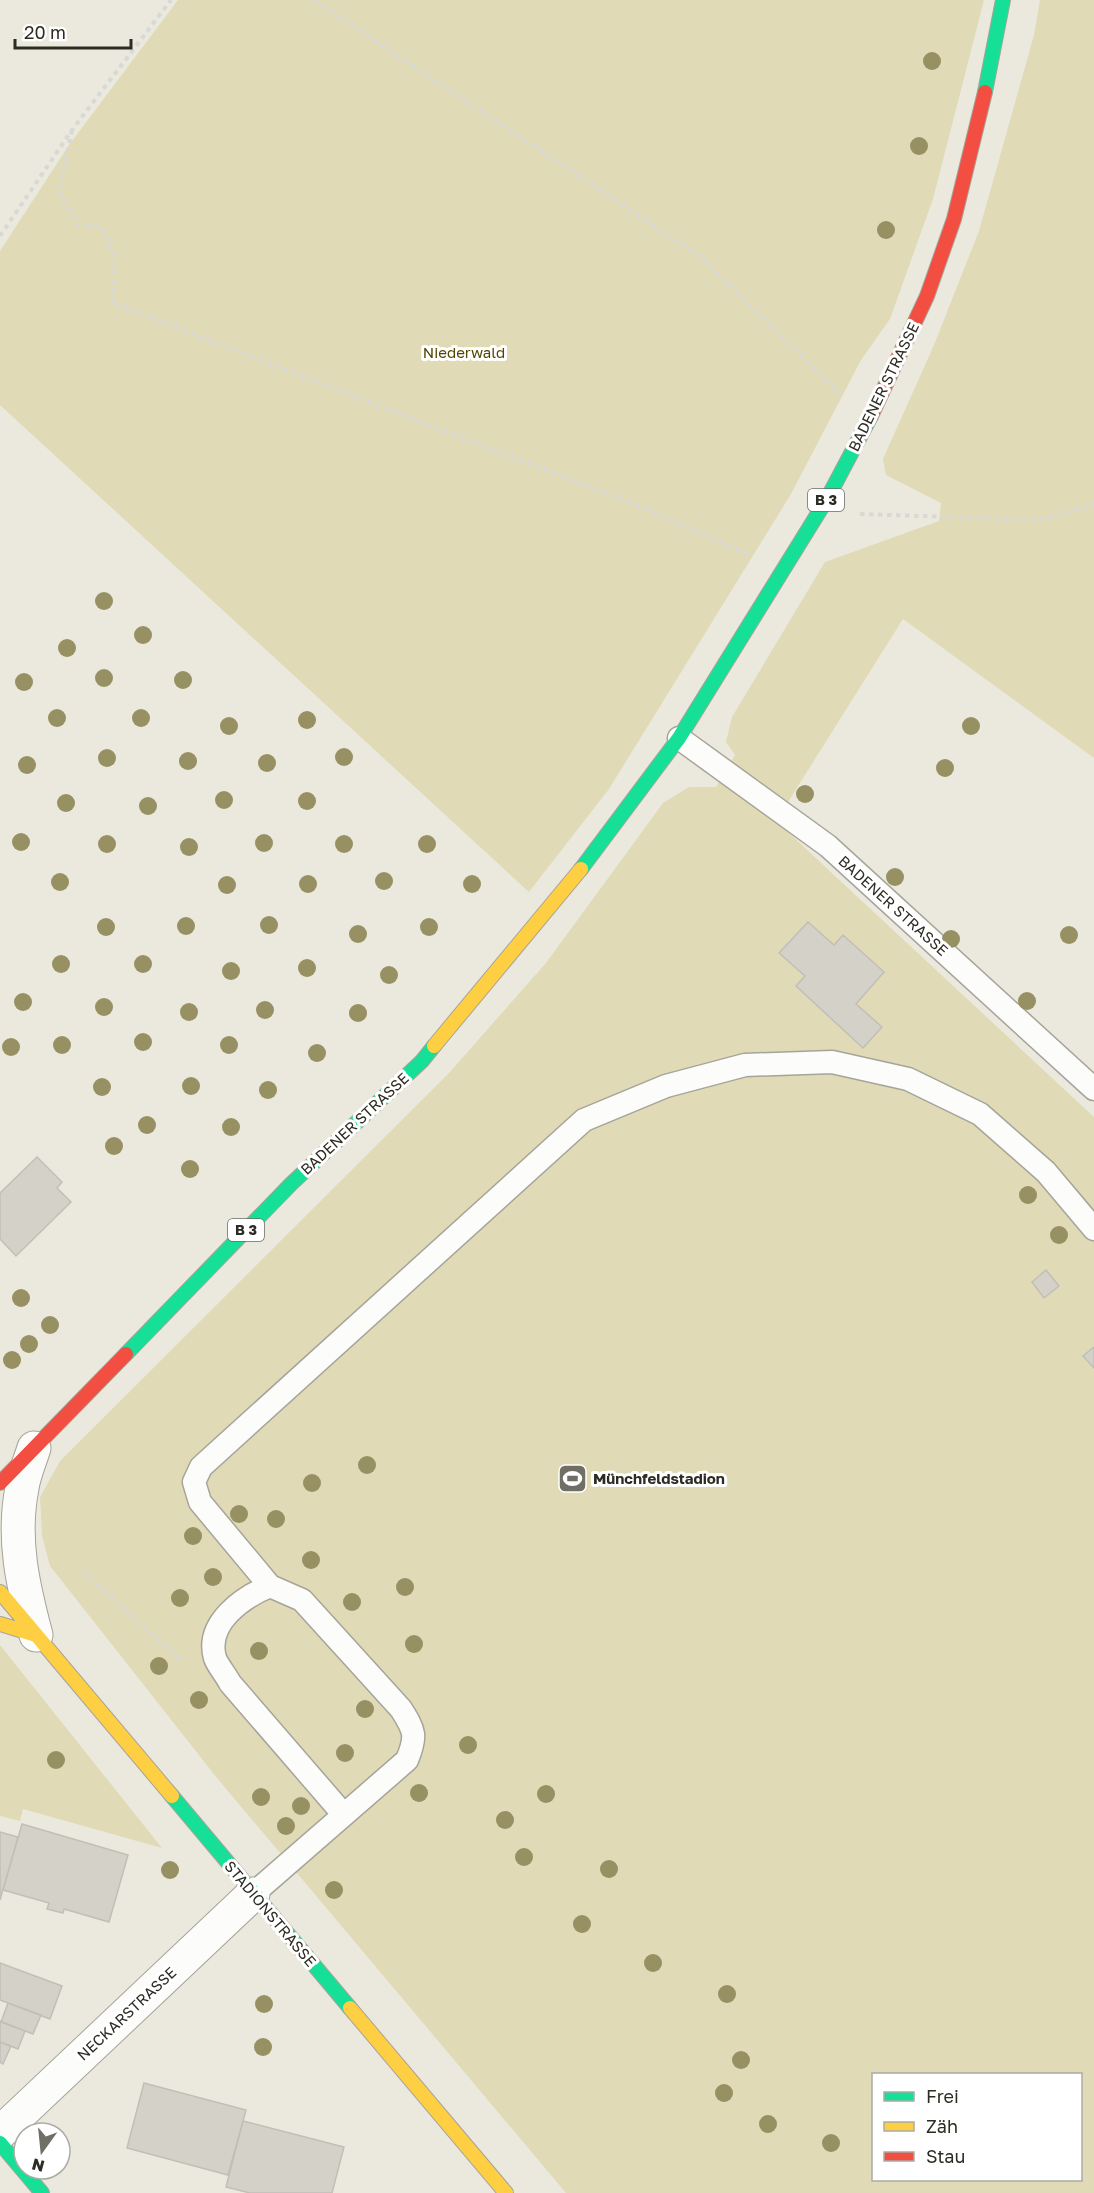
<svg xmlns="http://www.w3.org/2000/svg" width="1094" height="2193" viewBox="0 0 1094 2193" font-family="'Golos Text',sans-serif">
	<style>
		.green { fill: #e0dab6; fill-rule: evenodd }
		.building { fill: #d3d1c8; stroke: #c1bfb6; stroke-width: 1.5 }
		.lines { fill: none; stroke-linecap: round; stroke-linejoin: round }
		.lane-casing { stroke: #a6a49a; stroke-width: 25 }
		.street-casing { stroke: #a6a49a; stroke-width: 35 }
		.fast-casing { stroke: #a6a49a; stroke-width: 16 }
		.slow-casing { stroke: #a6a49a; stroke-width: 16 }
		.jam-casing { stroke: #a6a49a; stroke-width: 16 }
		.path { stroke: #d8d8d4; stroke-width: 4; stroke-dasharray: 4.5 4.5; stroke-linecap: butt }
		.lane { stroke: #fcfcfa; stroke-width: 22 }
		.street { stroke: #fcfcfa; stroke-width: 33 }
		.fast { stroke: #16e098; stroke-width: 14 }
		.slow { stroke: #ffcf43; stroke-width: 14 }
		.jam { stroke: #f24e42; stroke-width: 14 }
		.tree { fill: #979063 }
		.labels { text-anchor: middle; stroke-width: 6; stroke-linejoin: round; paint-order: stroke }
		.shield { fill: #fff; stroke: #6c6b66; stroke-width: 1.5 }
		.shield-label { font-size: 14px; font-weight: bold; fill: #2d2c24 }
		.park-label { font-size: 15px; fill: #524700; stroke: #fff }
		.street-label { font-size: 15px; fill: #2d2c24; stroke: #fff }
		.poi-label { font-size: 15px; font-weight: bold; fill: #2d2c24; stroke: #fff; text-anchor: start }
	</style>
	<rect width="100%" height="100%" fill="#ebe9dd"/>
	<path class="green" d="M 178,0 L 984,0 L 933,199 L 890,319 L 861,360 L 791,494 L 609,789 L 529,892 L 0,405 L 0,251 L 69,145 Z
		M 1040,0 L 1094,0 L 1094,758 L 903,619 L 776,821 L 1094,1117 L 1094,2193 L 566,2193 L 217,1778 L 50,1566 L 42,1536 L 40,1497 L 60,1461 L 449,1073 L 546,963 L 663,803 L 689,787 L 716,787 L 735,755 L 726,742 L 732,717 L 825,562 L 939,521 L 941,503 L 886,475 L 883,459 L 934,345 L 979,231 L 1034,35 ZM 874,2074 L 1080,2074 L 1080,2180 L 874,2180 Z
		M 0,1645 L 162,1848 L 23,1809 L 20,1821 L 0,1816 Z"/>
	<path class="building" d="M 808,922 L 834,945 L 843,935 L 884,972 L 856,1004 L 882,1027 L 863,1048 L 796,986 L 805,976 L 779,953 Z
		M 37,1157 L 62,1182 L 57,1188 L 71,1202 L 16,1256 L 0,1239 L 0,1193 Z
		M 1046,1270 L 1059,1286 L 1044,1298 L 1032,1282 Z
		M 1094,1347 L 1094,1368 L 1083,1356 Z
		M 22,1824 L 128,1855 L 109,1922 L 64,1909 L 63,1913 L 47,1909 L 49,1903 L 3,1890 Z
		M 0,1832 L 18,1837 L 0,1900 Z
		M 0,1963 L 62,1986 L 50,2019 L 0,2000 Z
		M 8,2003 L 41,2015 L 33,2034 L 1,2022 Z
		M 0,2021 L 25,2031 L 18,2049 L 0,2042 Z
		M 0,2042 L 11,2046 L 3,2064 L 0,2062 Z
		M 144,2083 L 246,2110 L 228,2175 L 127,2148 Z
		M 243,2121 L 344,2147 L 332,2193 L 250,2193 L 226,2187 Z"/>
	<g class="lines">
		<defs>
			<path id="lane" d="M 679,738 L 828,846 L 1094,1089
				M 270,1586 C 243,1597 205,1623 215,1658 C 218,1666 226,1675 230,1683 L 344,1815
				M 253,1894 L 407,1760 C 417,1736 415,1731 401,1709 L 302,1600 L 270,1586 L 200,1502 L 194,1482 L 201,1467 L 584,1120 L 666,1086 L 745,1065 L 832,1062 L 908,1079 L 980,1114 L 1046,1172 L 1094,1229"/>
			<path id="street" d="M 34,1448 C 30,1461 24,1474 22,1488 C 12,1539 23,1586 36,1635
				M 0,2133 L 253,1894"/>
			<path id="fast" d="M 985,92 L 1003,0
				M 581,869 L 679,738 L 827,499 L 871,416
				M 126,1354 L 291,1184 L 422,1061 L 434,1046
				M 172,1796 L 350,2008
				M 0,2143 L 42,2193"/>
			<path id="slow" d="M 434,1046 L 581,869
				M 0,1592 L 172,1796
				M 0,1624 L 36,1635
				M 350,2008 L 506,2193"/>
			<path id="jam" d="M 871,416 L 927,296 L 954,219 L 985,92
				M 0,1483 L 126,1354"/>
		</defs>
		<use href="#lane" class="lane-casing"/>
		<use href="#street" class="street-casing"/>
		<use href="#fast" class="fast-casing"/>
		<use href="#slow" class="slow-casing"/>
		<use href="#jam" class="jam-casing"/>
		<path class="path" d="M 314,0 L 702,258 L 840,394
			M 72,130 L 59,192 L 78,225 L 100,226 L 115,255 L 113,303 L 647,509 L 750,556
			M 0,236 L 72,130 L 171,0
			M 860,514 L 1043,520 L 1094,504
			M 83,1572 L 183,1662"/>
		<use href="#lane" class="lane"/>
		<use href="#street" class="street"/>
		<use href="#fast" class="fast"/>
		<use href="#slow" class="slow"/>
		<use href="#jam" class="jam"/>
	</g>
	<g class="tree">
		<circle cx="932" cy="61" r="9"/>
		<circle cx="919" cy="146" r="9"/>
		<circle cx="886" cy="230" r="9"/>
		<circle cx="104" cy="601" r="9"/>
		<circle cx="143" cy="635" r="9"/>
		<circle cx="67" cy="648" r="9"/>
		<circle cx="104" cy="678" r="9"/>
		<circle cx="183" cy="680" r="9"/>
		<circle cx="24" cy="682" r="9"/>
		<circle cx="57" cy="718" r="9"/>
		<circle cx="141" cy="718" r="9"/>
		<circle cx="307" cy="720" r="9"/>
		<circle cx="229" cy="726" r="9"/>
		<circle cx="971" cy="726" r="9"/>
		<circle cx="344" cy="757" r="9"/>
		<circle cx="107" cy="758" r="9"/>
		<circle cx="188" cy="761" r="9"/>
		<circle cx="267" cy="763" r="9"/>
		<circle cx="27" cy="765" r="9"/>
		<circle cx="945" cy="768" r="9"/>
		<circle cx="805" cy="794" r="9"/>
		<circle cx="224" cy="800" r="9"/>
		<circle cx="307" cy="801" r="9"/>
		<circle cx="66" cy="803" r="9"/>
		<circle cx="148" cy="806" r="9"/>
		<circle cx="21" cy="842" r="9"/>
		<circle cx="264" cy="843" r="9"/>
		<circle cx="107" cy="844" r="9"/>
		<circle cx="344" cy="844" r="9"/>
		<circle cx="427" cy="844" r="9"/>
		<circle cx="189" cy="847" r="9"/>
		<circle cx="895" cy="877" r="9"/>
		<circle cx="384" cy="881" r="9"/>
		<circle cx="60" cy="882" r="9"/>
		<circle cx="308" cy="884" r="9"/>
		<circle cx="472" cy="884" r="9"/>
		<circle cx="227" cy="885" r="9"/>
		<circle cx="269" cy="925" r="9"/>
		<circle cx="186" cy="926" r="9"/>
		<circle cx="106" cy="927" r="9"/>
		<circle cx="429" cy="927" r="9"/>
		<circle cx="358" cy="934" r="9"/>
		<circle cx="1069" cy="935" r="9"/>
		<circle cx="951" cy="939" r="9"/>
		<circle cx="61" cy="964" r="9"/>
		<circle cx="143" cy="964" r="9"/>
		<circle cx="307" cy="968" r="9"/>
		<circle cx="231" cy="971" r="9"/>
		<circle cx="389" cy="975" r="9"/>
		<circle cx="1027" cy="1001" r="9"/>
		<circle cx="23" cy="1002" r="9"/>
		<circle cx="104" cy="1007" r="9"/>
		<circle cx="265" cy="1010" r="9"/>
		<circle cx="189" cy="1012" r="9"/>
		<circle cx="358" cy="1013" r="9"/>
		<circle cx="143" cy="1042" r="9"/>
		<circle cx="62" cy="1045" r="9"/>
		<circle cx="229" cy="1045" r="9"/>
		<circle cx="11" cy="1047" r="9"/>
		<circle cx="317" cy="1053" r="9"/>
		<circle cx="191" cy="1086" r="9"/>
		<circle cx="102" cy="1087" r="9"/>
		<circle cx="268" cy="1090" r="9"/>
		<circle cx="147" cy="1125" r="9"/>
		<circle cx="231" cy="1127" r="9"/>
		<circle cx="114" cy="1146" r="9"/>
		<circle cx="190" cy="1169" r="9"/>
		<circle cx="1028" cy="1195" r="9"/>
		<circle cx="1059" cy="1235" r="9"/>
		<circle cx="21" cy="1298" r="9"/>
		<circle cx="50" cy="1325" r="9"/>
		<circle cx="29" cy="1344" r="9"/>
		<circle cx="12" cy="1360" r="9"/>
		<circle cx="367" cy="1465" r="9"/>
		<circle cx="312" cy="1483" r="9"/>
		<circle cx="239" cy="1514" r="9"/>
		<circle cx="276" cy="1519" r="9"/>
		<circle cx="193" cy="1536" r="9"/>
		<circle cx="311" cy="1560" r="9"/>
		<circle cx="213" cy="1577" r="9"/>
		<circle cx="405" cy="1587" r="9"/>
		<circle cx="180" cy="1598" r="9"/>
		<circle cx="352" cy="1602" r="9"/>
		<circle cx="414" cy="1644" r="9"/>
		<circle cx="259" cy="1651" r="9"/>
		<circle cx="159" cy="1666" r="9"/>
		<circle cx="199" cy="1700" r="9"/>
		<circle cx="365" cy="1709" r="9"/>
		<circle cx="468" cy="1745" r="9"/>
		<circle cx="345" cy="1753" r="9"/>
		<circle cx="56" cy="1760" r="9"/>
		<circle cx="419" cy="1793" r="9"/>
		<circle cx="546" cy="1794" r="9"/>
		<circle cx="261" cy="1797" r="9"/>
		<circle cx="301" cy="1806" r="9"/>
		<circle cx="505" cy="1820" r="9"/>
		<circle cx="286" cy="1826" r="9"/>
		<circle cx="524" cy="1857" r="9"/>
		<circle cx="609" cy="1869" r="9"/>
		<circle cx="170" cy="1870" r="9"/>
		<circle cx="334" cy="1890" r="9"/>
		<circle cx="582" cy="1924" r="9"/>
		<circle cx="653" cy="1963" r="9"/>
		<circle cx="727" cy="1994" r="9"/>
		<circle cx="264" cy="2004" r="9"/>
		<circle cx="263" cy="2047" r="9"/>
		<circle cx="741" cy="2060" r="9"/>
		<circle cx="724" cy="2093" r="9"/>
		<circle cx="768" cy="2124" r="9"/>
		<circle cx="831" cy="2143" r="9"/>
	</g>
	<defs>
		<symbol id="stadium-square" viewBox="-11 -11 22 22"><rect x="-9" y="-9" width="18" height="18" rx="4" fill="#706e65" stroke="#fff"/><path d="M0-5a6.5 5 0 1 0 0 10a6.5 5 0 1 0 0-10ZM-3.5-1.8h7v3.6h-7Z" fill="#fff"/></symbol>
	</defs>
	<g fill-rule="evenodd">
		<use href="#stadium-square" x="556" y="1462" width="33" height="33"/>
	</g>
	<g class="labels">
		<g class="shield">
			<rect x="808" y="489" width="36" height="22" rx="4.5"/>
			<rect x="228" y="1219" width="36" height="22" rx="4.5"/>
		</g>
		<g class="shield-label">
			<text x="826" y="505">B 3</text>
			<text x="246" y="1235">B 3</text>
		</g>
		<g class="park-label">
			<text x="464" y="358">Niederwald</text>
		</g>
		<g class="street-label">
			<text transform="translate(884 387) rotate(-64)" y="5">BADENER STRASSE</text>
			<text transform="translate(893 906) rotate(42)" y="5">BADENER STRASSE</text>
			<text transform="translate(355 1124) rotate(-43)" y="5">BADENER STRASSE</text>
			<text transform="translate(270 1914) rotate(50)" y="5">STADIONSTRASSE</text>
			<text transform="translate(127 2014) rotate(-43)" y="5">NECKARSTRASSE</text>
		</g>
		<g class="poi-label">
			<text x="593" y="1484">Münchfeldstadion</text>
		</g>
	</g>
	<rect x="872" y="2073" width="210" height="108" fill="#ffffff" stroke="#ababa7" stroke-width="1.5"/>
	<rect x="884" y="2092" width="30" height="9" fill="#16e098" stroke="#ababa7" stroke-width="1.5"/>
	<text x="926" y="2103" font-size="18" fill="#2d2c24">Frei</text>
	<rect x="884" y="2122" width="30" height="9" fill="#ffcf43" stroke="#ababa7" stroke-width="1.5"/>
	<text x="926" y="2133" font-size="18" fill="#2d2c24">Zäh</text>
	<rect x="884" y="2152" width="30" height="9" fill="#f24e42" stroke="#ababa7" stroke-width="1.5"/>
	<text x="926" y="2163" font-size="18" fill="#2d2c24">Stau</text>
	<g transform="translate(42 2151) rotate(195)"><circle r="28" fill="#ffffff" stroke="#ababa7" stroke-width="1.5"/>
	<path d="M0-4.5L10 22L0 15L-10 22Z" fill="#706e65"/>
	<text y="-9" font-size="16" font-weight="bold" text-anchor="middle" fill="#2d2c24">N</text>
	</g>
	<path d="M15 39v9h116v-9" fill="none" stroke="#2d2c24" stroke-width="3"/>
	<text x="24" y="39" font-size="18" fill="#2d2c24" stroke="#ffffff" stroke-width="4.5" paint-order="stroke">20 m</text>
</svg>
